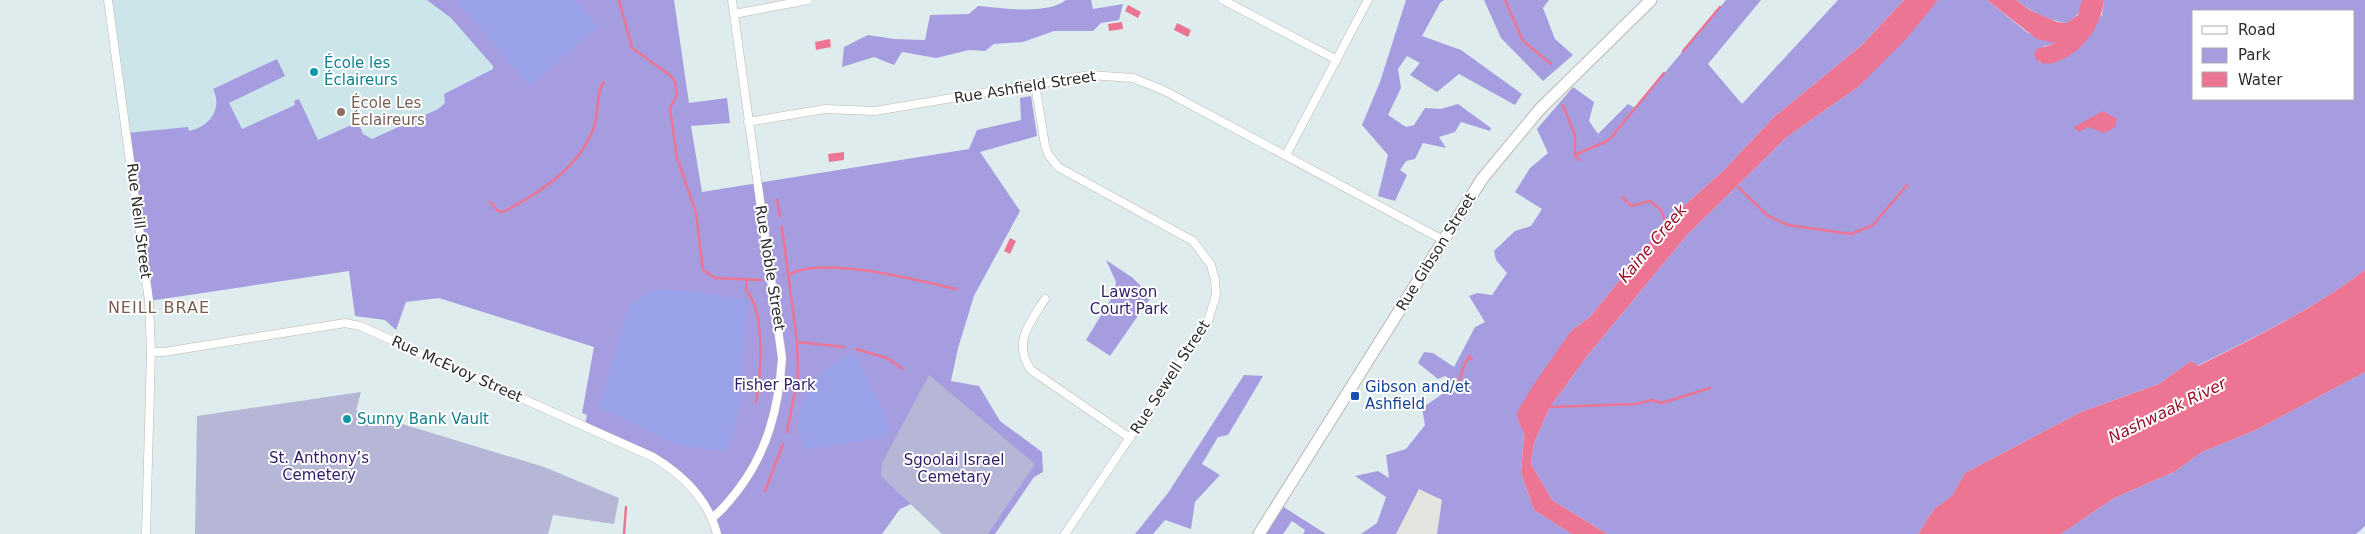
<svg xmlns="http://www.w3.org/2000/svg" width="2365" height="534" viewBox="0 0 2365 534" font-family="'DejaVu Sans',sans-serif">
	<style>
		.industrial { fill: #e6e4df }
		.education { fill: #cce5ea }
		.green { fill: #a69de1; fill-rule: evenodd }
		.cemetery { fill: #b6b6d6 }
		.pitch { fill: #99a1e8 }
		.water { fill: #eb7593 }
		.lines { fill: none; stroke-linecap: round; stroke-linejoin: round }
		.stream { stroke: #eb7593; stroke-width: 2.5 }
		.minor-casing { stroke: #bfb6b2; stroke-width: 9 }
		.secondary-casing { stroke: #bfb6b2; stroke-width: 13 }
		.minor { stroke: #fff; stroke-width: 8 }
		.secondary { stroke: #fff; stroke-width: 11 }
		.culture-dot { fill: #0f9aa8; stroke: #fff; stroke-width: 2 }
		.education-dot { fill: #8d6e63; stroke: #fff; stroke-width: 2 }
		.transit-dot { fill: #1a4fb4; stroke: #fff; stroke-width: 2 }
		.labels { text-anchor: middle; stroke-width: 4; stroke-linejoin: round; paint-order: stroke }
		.culture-label { font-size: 15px; fill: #0d838f; stroke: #fff; text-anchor: start }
		.street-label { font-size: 15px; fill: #2c2c2c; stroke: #fff }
		.education-label { font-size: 15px; fill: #785e54; stroke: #fff; text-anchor: start }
		.park-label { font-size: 15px; fill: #311d67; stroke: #fff }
		.transit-label { font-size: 15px; fill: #164399; stroke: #fff; text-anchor: start }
		.water-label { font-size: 16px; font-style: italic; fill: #99122a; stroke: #fff }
		.neighbourhood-label { font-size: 16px; letter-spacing: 1px; fill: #7b5b4d; stroke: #fff }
	</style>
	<rect width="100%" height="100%" fill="#deeced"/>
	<path class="industrial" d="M 1419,489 L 1448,501 L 1444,534 L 1396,534 Z"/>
	<path class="education" d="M 108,0 L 592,0 L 587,48 L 141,240 Z"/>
	<path class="green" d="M 427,0 L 674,0 L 689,103 L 727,98 L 730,123 L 691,126 L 702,192 L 969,149 L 977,130 L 1021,120 L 1020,98 L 1031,96 L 1037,136 L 980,152 L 1020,211 L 974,296 L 958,348 L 951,381 L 979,386 L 1000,421 L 1042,452 L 1043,472 L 1034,477 L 995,534 L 977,534 L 911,504 L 900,509 L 882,534 L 717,534 L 706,506 L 667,465 L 585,425 L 587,415 L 582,413 L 594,347 L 439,298 L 406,302 L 396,330 L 385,320 L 355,316 L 349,271 L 149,301 L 127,133 L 188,127 L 189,131 C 209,127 223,109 213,89 L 277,59 L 285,76 L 229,103 L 242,129 L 295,105 L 294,101 L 299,99 L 318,140 L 358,122 L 363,134 L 372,139 L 438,109 L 445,103 L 444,94 L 493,69 L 493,66 L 451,18 Z
		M 1066,0 L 1091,0 L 1093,9 L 1123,4 L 1119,20 L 1101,23 L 1093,31 L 1054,31 L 1023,42 L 994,44 L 985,51 L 969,50 L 936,58 L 902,52 L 894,65 L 874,57 L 842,67 L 844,47 L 868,35 L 894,39 L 925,40 L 930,15 L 969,14 L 978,6 C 1002,8 1047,15 1066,0 Z
		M 1406,0 L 1444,0 L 1440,3 L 1422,36 L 1461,50 L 1522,94 L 1515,105 L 1459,74 L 1437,92 L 1410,75 L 1420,63 L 1407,56 L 1398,69 L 1401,88 L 1388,115 L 1406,127 L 1414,125 L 1425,108 L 1441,109 L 1458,104 L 1491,128 L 1490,131 L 1461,122 L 1455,132 L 1439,137 L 1446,148 L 1423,143 L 1415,159 L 1406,161 L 1400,170 L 1407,175 L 1395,201 L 1378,196 L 1388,155 L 1362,125 L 1380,82 Z
		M 1484,0 L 1549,0 L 1543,8 L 1555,39 L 1573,55 L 1543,81 L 1501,38 Z
		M 1726,0 L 1761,0 L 1708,64 L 1742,104 L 1838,0 L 1904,0 L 1862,45 L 1774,117 L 1722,172 L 1670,218 L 1590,317 L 1571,331 L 1518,421 L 1524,432 L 1521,473 L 1534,510 L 1572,534 L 1437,534 L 1442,500 L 1419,489 L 1396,534 L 1361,534 L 1377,523 L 1386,497 L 1355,476 L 1378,471 L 1389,478 L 1386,455 L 1406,449 L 1425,425 L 1422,408 L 1451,388 L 1450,379 L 1445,376 L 1438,379 L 1418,363 L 1424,352 L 1433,353 L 1454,367 L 1475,327 L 1485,322 L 1469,296 L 1477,293 L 1492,295 L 1507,273 L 1496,260 L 1494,251 L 1515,231 L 1531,226 L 1542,209 L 1515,192 L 1530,168 L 1548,153 L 1537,129 L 1573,87 L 1594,102 L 1589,121 L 1598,134 L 1628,104 L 1635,108 Z
		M 1938,0 L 1987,0 L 2028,33 L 2057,43 L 2044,46 L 2034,55 L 2040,63 L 2102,15 L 2104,0 L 2365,0 L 2365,270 C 2314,309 2255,337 2197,366 L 2191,361 L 2159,384 L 2081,412 L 1965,473 L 1952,497 L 1934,509 L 1918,534 L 1607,534 L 1552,500 L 1531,464 L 1534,443 L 1550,407 L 1588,355 L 1687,235 L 1787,137 L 1858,87 ZM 2194,11 L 2354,11 L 2354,99 L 2194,99 Z
		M 2016,0 L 2082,0 C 2082,12 2077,16 2067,23 C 2048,21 2031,11 2016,0 Z
		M 1106,260 L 1133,278 L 1151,297 L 1110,356 L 1086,340 L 1114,294 L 1116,282 Z
		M 2365,372 L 2365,526 L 2356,534 L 2061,534 L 2114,498 L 2174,472 L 2202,452 L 2256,430 Z
		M 1244,375 L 1263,376 L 1228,435 L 1218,437 L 1202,464 L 1220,475 L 1195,502 L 1191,529 L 1165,520 L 1153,534 L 1135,534 L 1168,493 Z
		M 1282,506 L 1326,534 L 1303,534 L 1305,530 L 1292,521 L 1283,534 L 1265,534 Z"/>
	<path class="cemetery" d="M 929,375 L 1035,464 L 988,534 L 942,534 L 881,476 L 882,463 Z
		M 361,392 L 356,410 L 544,467 L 619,498 L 614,524 L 553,515 L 548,534 L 195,534 L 197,416 Z"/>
	<path class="pitch" d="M 456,0 L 575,0 L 598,26 L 530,86 Z
		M 663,289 L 689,291 L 747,300 L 740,405 L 731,443 L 722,451 L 678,445 L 599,408 L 627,311 C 635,297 646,293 663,289 Z
		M 856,355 L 890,426 L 884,437 L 806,450 C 790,420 804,383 831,365 C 839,359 846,355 856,355 Z"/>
	<path class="water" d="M 1904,0 L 1938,0 L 1907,38 L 1858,87 L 1787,137 L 1687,235 L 1588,355 L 1550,407 L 1534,443 L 1531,464 L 1552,500 L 1607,534 L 1572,534 L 1534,510 L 1521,473 L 1524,433 L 1518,421 L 1517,412 L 1534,384 L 1571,331 L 1590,317 L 1670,218 L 1722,172 L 1774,117 L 1862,45 Z
		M 1987,0 L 2016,0 L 2030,10 L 2057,22 L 2067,23 L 2078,15 L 2082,0 L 2104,0 C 2102,16 2096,30 2085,42 C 2076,54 2042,76 2034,55 L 2037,49 L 2056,43 L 2037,39 Z
		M 1128,5 L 1141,12 L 1138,18 L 1125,11 Z
		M 1122,22 L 1123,29 L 1109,31 L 1108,24 Z
		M 1177,23 L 1191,30 L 1188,37 L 1174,30 Z
		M 830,39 L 831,47 L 816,50 L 815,42 Z
		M 2103,111 L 2117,119 L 2115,127 L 2105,133 L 2088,127 L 2079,132 L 2074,127 Z
		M 844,152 L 844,160 L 829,162 L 828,154 Z
		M 1010,238 L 1016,241 L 1010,254 L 1004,251 Z
		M 2365,270 L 2365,372 L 2256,430 L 2202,452 L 2174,472 L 2114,498 L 2061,534 L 1918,534 L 1934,509 L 1952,496 L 1965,473 L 2081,412 L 2159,384 L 2191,361 L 2198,366 C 2255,337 2314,309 2365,270 Z"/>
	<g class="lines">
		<path class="stream" d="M 619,0 L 632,48 L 671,76 L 675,82 L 677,95 L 670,108 L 677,158 L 696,213 L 703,270 L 715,278 L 761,280
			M 1505,0 L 1523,41 L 1551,64
			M 1683,51 L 1720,7
			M 1563,105 L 1575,135 L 1575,155 L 1579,160
			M 1575,155 L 1609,140 L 1664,73
			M 1738,187 L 1768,216 L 1788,225 L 1851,234 L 1873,225 L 1907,185
			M 1622,197 L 1631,206 L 1650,201 L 1661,210 L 1666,223
			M 777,200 L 780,216
			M 490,202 L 498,211 L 503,212 C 540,193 579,168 594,127 C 598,116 597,89 604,82
			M 782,227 L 797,342 L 798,376 L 787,432
			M 788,275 C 822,255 917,280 956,289
			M 747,279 L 746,290 C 766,313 761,373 756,402
			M 797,342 L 844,347
			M 856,349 L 887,358 L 903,369
			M 1459,382 L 1465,363 L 1470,356 L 1472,360
			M 1550,407 L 1636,404 L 1652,400 L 1662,403 L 1710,388
			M 765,491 L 783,444
			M 624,534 L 626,507"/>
		<defs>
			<path id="minor" d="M 108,0 L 149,301 L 151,352 L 146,534
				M 1223,0 L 1337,60
				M 734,14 L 808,0
				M 1035,84 L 1045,145 L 1048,154 L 1058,167 L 1193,241 L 1211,265 L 1215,280 L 1216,295 L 1208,321 L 1065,534
				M 748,122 L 825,109 L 875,111 L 1090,75 L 1133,78 L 1165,91 L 1443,240
				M 1286,155 L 1368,0
				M 1045,299 C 1030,323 1012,342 1031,370 L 1130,438
				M 151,352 L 164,352 L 345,323 L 360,326 L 653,457 C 683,475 708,499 717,534
				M 712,518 C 723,510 730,500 738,490 C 768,451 779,406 782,358 L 732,0"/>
			<path id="secondary" d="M 1259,534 L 1482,179 L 1540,109 L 1651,0"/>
		</defs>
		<use href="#minor" class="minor-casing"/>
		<use href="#secondary" class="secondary-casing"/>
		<use href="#minor" class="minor"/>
		<use href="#secondary" class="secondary"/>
	</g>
	<g class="culture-dot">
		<circle cx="314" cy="72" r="5"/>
		<circle cx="347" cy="419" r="5"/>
	</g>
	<circle class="education-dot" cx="341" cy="112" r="5"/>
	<rect class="transit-dot" x="1350" y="391" width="10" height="10" rx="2.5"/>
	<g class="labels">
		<g class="culture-label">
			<text x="324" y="68">École les<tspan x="324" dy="17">Éclaireurs</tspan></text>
			<text x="357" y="424">Sunny Bank Vault</text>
		</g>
		<g class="street-label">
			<text transform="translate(1025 87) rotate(-9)" y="5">Rue Ashfield Street</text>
			<text transform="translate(139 221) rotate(83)" y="5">Rue Neill Street</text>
			<text transform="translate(1436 252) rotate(-58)" y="5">Rue Gibson Street</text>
			<text transform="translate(770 268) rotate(81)" y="5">Rue Noble Street</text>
			<text transform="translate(457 369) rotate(24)" y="5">Rue McEvoy Street</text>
			<text transform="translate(1170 377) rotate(-57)" y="5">Rue Sewell Street</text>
		</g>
		<g class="education-label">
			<text x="351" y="108">École Les<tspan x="351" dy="17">Éclaireurs</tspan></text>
		</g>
		<g class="park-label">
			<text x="1129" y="297">Lawson<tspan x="1129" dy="17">Court Park</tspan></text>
			<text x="775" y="390">Fisher Park</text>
			<text x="319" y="463">St. Anthony’s<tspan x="319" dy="17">Cemetery</tspan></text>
			<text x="954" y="465">Sgoolai Israel<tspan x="954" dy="17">Cemetary</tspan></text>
		</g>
		<g class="transit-label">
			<text x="1365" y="392">Gibson and/et<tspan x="1365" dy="17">Ashfield</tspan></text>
		</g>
		<g class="water-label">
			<text transform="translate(1652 243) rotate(-50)" y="6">Kaine Creek</text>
			<text transform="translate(2167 410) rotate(-26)" y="6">Nashwaak River</text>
		</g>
		<g class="neighbourhood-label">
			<text x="159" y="313">NEILL BRAE</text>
		</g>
	</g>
	<rect x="2192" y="10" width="162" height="90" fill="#ffffff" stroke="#ababab"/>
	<rect x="2202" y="26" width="25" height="8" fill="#ffffff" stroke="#ababab"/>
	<text x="2238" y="35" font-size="15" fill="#2c2c2c">Road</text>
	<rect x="2202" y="48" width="25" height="15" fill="#a69de1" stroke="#ababab"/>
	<text x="2238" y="60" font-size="15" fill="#2c2c2c">Park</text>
	<rect x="2202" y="72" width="25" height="15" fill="#eb7593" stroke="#ababab"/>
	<text x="2238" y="85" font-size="15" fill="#2c2c2c">Water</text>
</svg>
